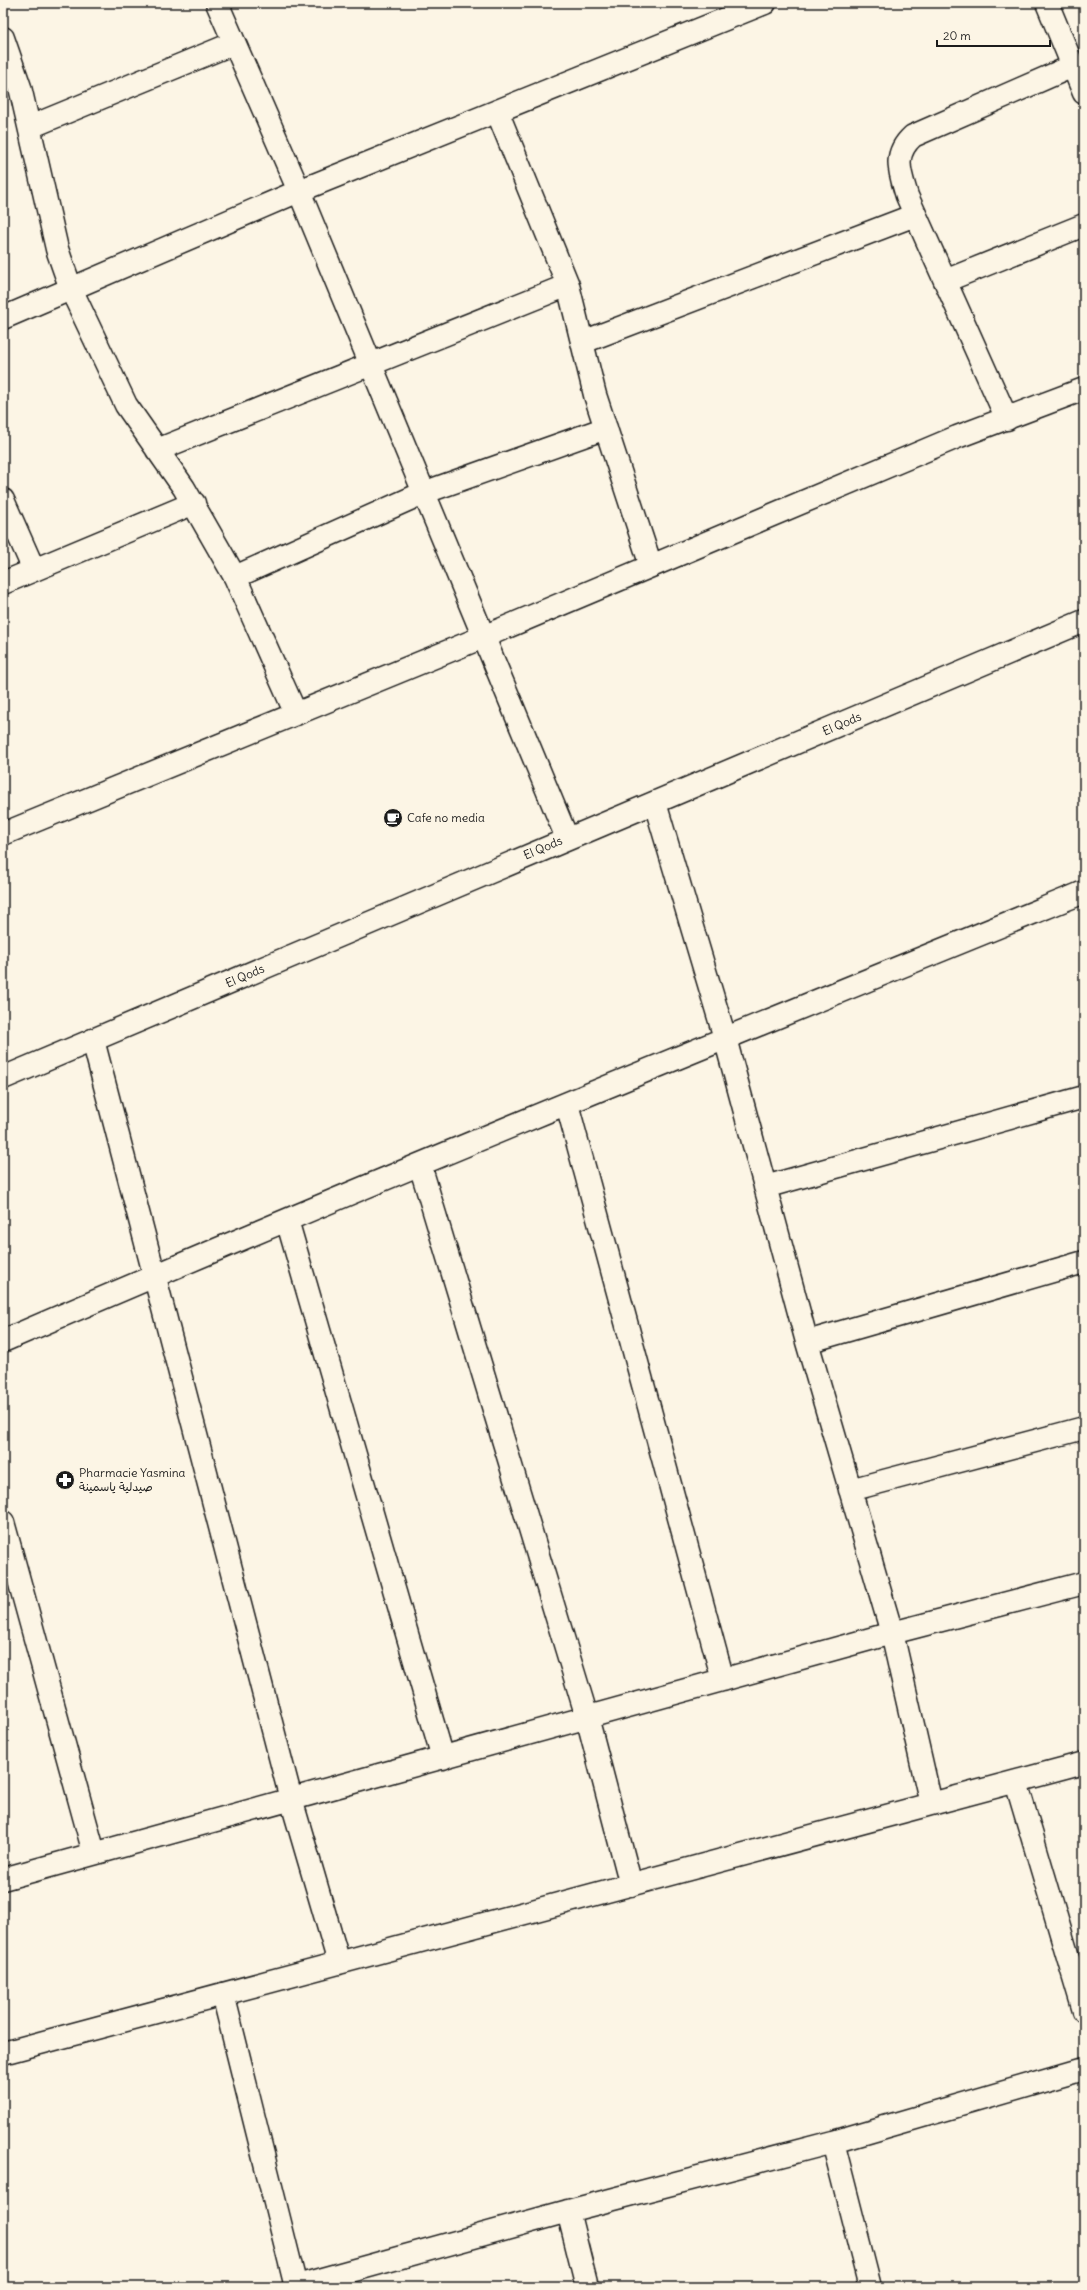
<svg xmlns="http://www.w3.org/2000/svg" width="1087" height="2290" viewBox="0 0 1087 2290" font-family="Delius,'Playpen Sans Arabic',sans-serif">
	<style>
		.lines { fill: none; stroke-linecap: round; stroke-linejoin: round }
		.street-casing { stroke: #1c1c1c; stroke-width: 25 }
		.secondary-casing { stroke: #1c1c1c; stroke-width: 25 }
		.street { stroke: #fcf5e5; stroke-width: 22 }
		.secondary { stroke: #fcf5e5; stroke-width: 22 }
		.labels { text-anchor: middle; stroke-width: 3.5; stroke-linejoin: round; paint-order: stroke }
		.street-label { font-size: 12px; fill: #1c1c1c; stroke: #fcf5e5 }
		.poi-label { font-size: 12px; fill: #1c1c1c; stroke: #fcf5e5; text-anchor: start }
	</style>
	<rect width="100%" height="100%" fill="#fcf5e5"/>
	<filter id="ink" filterUnits="userSpaceOnUse"><feTurbulence type="fractalNoise" baseFrequency=".025" numOctaves="2"/><feDisplacementMap in="SourceGraphic" scale="8" xChannelSelector="R" yChannelSelector="G"/><feConvolveMatrix kernelMatrix="1 2 1 2 8 2 1 2 1" color-interpolation-filters="sRGB"/></filter>
	<g filter="url(#ink)">
		<g class="lines">
			<defs>
				<path id="street" d="M 217,3 L 299,191 L 567,838
					M 1047,3 L 1084,93
					M 3,38 L 20,87 L 57,249 L 71,289 L 126,405 L 184,488 L 235,577 L 296,714
					M 497,111 L 568,285 L 595,395 L 651,566
					M 30,127 L 234,43
					M 945,281 L 1084,225
					M 3,318 L 299,191 L 765,3
					M 583,342 L 915,215
					M 1007,419 L 907,196 C 900,172 892,155 913,136 L 1073,66
					M 157,450 L 568,285
					M 3,500 L 34,570
					M 235,577 L 423,493 L 606,428
					M 3,583 L 194,503
					M 655,803 L 725,1038 L 807,1342 L 892,1633 L 931,1804
					M 3,834 L 483,637 L 957,437 L 1084,389
					M 93,1040 L 291,1799 L 339,1963
					M 567,1104 L 723,1680
					M 420,1165 L 587,1717 L 631,1885
					M 765,1187 L 1084,1097
					M 287,1220 L 443,1758
					M 3,1341 C 361,1186 723,1039 1084,892
					M 807,1342 L 1084,1262
					M 850,1490 L 1084,1428
					M 3,1522 L 94,1853
					M 1016,1782 L 1084,2011
					M 3,1879 L 892,1633 L 1084,1583
					M 223,1994 L 296,2287
					M 3,2053 L 1084,1763
					M 833,2142 L 870,2287
					M 568,2211 L 587,2287
					M 293,2287 L 568,2211 L 833,2142 L 1084,2069"/>
				<path id="secondary" d="M 3,1078 L 1084,621"/>
			</defs>
			<use href="#street" class="street-casing"/>
			<use href="#secondary" class="secondary-casing"/>
			<use href="#street" class="street"/>
			<use href="#secondary" class="secondary"/>
		</g>
	</g>
	<defs>
		<symbol id="cafe-disc" viewBox="-11 -11 22 22"><circle r="9.5" fill="#1c1c1c" stroke="#fcf5e5"/><path d="M-5.5-4.5H6V0H3Q3 3.5 0 3.5H-2.5Q-5.5 3.5-5.5 0ZM3-3.2v2h1.7v-2ZM-6 4.5H4V6H-6Z" fill="#fff"/></symbol>
		<symbol id="pharmacy-disc" viewBox="-11 -11 22 22"><circle r="9.5" fill="#1c1c1c" stroke="#fcf5e5"/><path d="M-2-6h4v4h4v4h-4v4h-4v-4h-4v-4h4Z" fill="#fff"/></symbol>
	</defs>
	<g fill-rule="evenodd">
		<use href="#cafe-disc" x="382" y="807" width="22" height="22"/>
		<use href="#pharmacy-disc" x="54" y="1469" width="22" height="22"/>
	</g>
	<g class="labels">
		<g class="street-label">
			<text transform="translate(842 724) rotate(-23)" y="4">El Qods</text>
			<text transform="translate(543 848) rotate(-23)" y="4">El Qods</text>
			<text transform="translate(245 976) rotate(-23)" y="4">El Qods</text>
		</g>
		<g class="poi-label">
			<text x="407" y="822">Cafe no media</text>
			<text x="79" y="1477">Pharmacie Yasmina<tspan x="79" dy="14">صيدلية ياسمينة</tspan></text>
		</g>
	</g>
	<rect width="1087" height="2290" fill="none" stroke="#fcf5e5" stroke-width="16"/>
	<rect x="8" y="8" width="1071" height="2274" fill="none" stroke="#1c1c1c" stroke-width="1.5" filter="url(#ink)"/>
	<path d="M937 40v6h113v-6" fill="none" stroke="#1c1c1c" stroke-width="2"/>
	<text x="943" y="40" font-size="12" fill="#1c1c1c" stroke="#fcf5e5" stroke-width="3" paint-order="stroke">20 m</text>
</svg>
